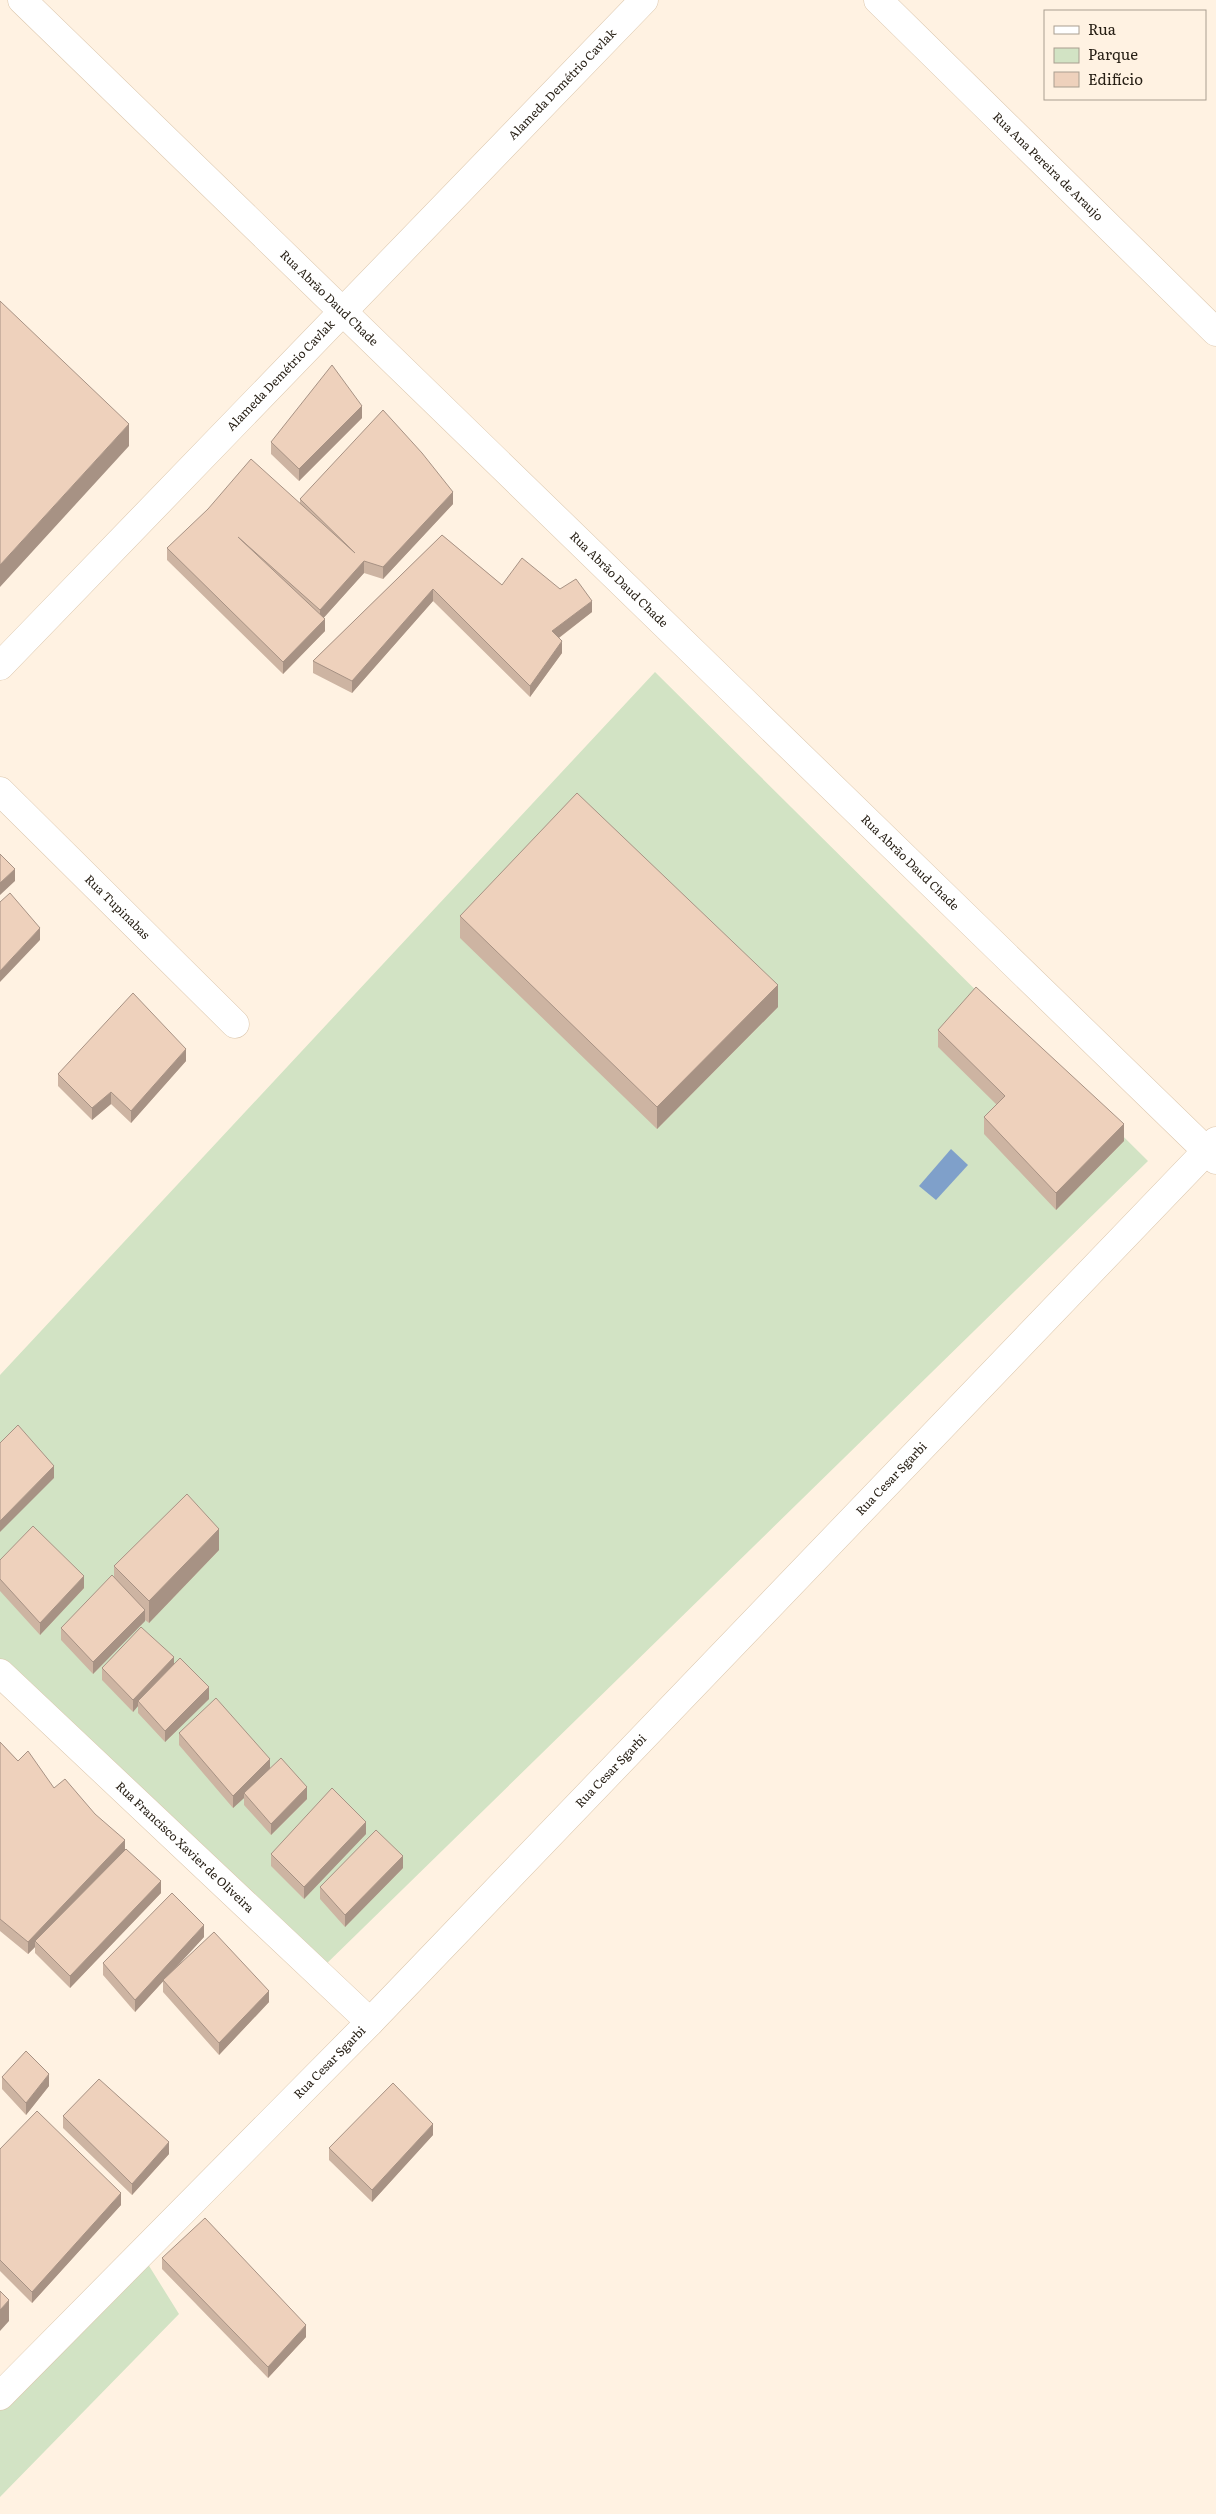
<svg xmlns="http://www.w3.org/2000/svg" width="1216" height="2514" viewBox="0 0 1216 2514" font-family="Literata,serif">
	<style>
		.green { fill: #d2e3c4 }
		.water { fill: #7fa0ca }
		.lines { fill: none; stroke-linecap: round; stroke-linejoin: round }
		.street-casing { stroke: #dbc6ac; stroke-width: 29 }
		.street { stroke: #fff; stroke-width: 28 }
		.wall { fill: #cdb4a2 }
		.shaded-wall { fill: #a79284 }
		.building { fill: #eed1bc; stroke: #a79284 }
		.labels { text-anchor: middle; stroke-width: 4.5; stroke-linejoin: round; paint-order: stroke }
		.street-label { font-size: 12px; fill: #282016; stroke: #fff2e2 }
	</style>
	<rect width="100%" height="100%" fill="#fff2e2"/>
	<path class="green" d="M 655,672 L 1148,1161 L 319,1971 L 0,1672 L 0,1375 Z
		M 141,2253 L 179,2314 L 0,2497 L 0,2396 Z"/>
	<path class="water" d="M 951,1149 L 968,1165 L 936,1200 L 919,1186 Z"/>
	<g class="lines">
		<defs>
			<g id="street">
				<path id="s1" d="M 22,0 L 1216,1160"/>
				<path id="s2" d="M 878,0 L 1216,332"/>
				<path id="s3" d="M 0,666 L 644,0"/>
				<path id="s4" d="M 0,791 L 235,1024"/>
				<path id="s5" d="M 0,1673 L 370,2022"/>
				<path id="s6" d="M 0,2396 L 370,2022 L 1216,1141"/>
			</g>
		</defs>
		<use href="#street" class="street-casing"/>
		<use href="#street" class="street"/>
	</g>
	<path class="wall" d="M 362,418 L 299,481 L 271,454 L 271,442 Z
		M 300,499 L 453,504 L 383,579 L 364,573 L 323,618 L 325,631 L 283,674 L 167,560 L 167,548 L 300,504 Z
		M 442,535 L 502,585 L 560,589 L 592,612 L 559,638 L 562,653 L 530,697 L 433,601 L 352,693 L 313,673 L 313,661 Z
		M 460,916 L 778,1007 L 657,1129 L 460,938 Z
		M 938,1030 L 1124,1141 L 1056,1210 L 984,1134 L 984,1117 L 997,1105 L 938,1047 Z
		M 186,1061 L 131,1123 L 111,1104 L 92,1120 L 58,1086 L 58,1074 Z
		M 219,1550 L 149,1623 L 145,1620 L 145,1621 L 93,1674 L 61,1640 L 61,1628 L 114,1577 L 114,1566 Z
		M 0,1560 L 84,1588 L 40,1635 L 0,1591 Z
		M 174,1665 L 209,1699 L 165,1742 L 138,1713 L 138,1706 L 133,1712 L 102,1680 L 102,1668 Z
		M 179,1733 L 270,1768 L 307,1799 L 271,1835 L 244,1805 L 244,1798 L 233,1808 L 179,1745 Z
		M 0,1742 L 18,1761 L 54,1788 L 125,1850 L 161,1893 L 70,1988 L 35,1953 L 35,1947 L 28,1954 L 0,1931 Z
		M 366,1834 L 304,1899 L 271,1866 L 271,1854 Z
		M 403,1868 L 345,1927 L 320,1899 L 320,1887 Z
		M 204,1937 L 169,1975 L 269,2002 L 219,2055 L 163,1992 L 163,1981 L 135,2012 L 103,1975 L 103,1963 Z
		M 2,2077 L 49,2086 L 26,2115 L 2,2089 Z
		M 63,2116 L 169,2154 L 132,2195 L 63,2128 Z
		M 433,2135 L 372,2202 L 329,2160 L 329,2148 Z
		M 0,2149 L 121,2205 L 32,2303 L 0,2271 Z
		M 162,2258 L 306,2337 L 268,2378 L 162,2269 Z"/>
	<path class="shaded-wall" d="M 362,406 L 362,418 L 299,481 L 299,469 Z
		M 129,424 L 129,446 L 0,587 L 0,565 Z
		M 453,492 L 453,504 L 383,579 L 383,567 Z
		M 364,561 L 364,573 L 320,622 L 320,610 Z
		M 433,589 L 433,601 L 352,693 L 352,681 Z
		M 592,601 L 592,612 L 552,643 L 552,631 Z
		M 325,619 L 325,631 L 283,674 L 283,662 Z
		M 562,641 L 562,653 L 530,697 L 530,686 Z
		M 15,869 L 15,881 L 0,895 L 0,883 Z
		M 40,928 L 40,940 L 0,982 L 0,971 Z
		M 778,985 L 778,1007 L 657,1129 L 657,1107 Z
		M 186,1049 L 186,1061 L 131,1123 L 131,1111 Z
		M 111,1092 L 111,1104 L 92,1120 L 92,1108 Z
		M 1124,1124 L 1124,1141 L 1056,1210 L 1056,1193 Z
		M 54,1466 L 54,1478 L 0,1532 L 0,1521 Z
		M 219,1529 L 219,1550 L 149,1623 L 149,1601 Z
		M 84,1576 L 84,1588 L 40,1635 L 40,1623 Z
		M 145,1610 L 145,1621 L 93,1674 L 93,1662 Z
		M 174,1657 L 174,1668 L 138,1701 L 138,1706 L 133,1712 L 133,1700 Z
		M 209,1687 L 209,1699 L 165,1742 L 165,1731 Z
		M 270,1759 L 270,1770 L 244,1793 L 244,1798 L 233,1808 L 233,1796 Z
		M 307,1787 L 307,1799 L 271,1835 L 271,1824 Z
		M 366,1822 L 366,1834 L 304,1899 L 304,1887 Z
		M 125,1840 L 125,1852 L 35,1941 L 35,1947 L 28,1954 L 28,1942 Z
		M 403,1856 L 403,1868 L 345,1927 L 345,1915 Z
		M 161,1881 L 161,1893 L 70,1988 L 70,1976 Z
		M 204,1925 L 204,1937 L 135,2012 L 135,2000 Z
		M 269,1991 L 269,2002 L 219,2055 L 219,2043 Z
		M 49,2074 L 49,2086 L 26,2115 L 26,2103 Z
		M 433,2124 L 433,2135 L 372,2202 L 372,2190 Z
		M 169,2142 L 169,2154 L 132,2195 L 132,2184 Z
		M 121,2193 L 121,2205 L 32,2303 L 32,2292 Z
		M 9,2300 L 9,2321 L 0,2331 L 0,2310 Z
		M 306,2325 L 306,2337 L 268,2378 L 268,2367 Z"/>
	<path class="building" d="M 0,301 L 129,424 L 0,565 Z
		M 332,365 L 362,406 L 299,469 L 271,442 Z
		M 383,410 L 422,453 L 453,492 L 383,567 L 364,561 L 320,610 L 238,537 L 325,619 L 283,662 L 167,548 L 208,509 L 251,459 L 355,553 L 300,499 Z
		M 442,535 L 502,585 L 522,558 L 560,589 L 576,579 L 592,601 L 552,631 L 562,641 L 530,686 L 433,589 L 352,681 L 313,661 Z
		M 577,793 L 778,985 L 657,1107 L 460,916 Z
		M 0,854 L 15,869 L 0,883 Z
		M 10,893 L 40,928 L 0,971 L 0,902 Z
		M 976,987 L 1124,1124 L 1056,1193 L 984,1117 L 1005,1096 L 938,1030 Z
		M 133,993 L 186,1049 L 131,1111 L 111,1092 L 92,1108 L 58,1074 Z
		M 18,1425 L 54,1466 L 0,1521 L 0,1443 Z
		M 187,1494 L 219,1529 L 149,1601 L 114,1566 Z
		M 33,1526 L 84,1576 L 40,1623 L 0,1579 L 0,1560 Z
		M 112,1575 L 145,1610 L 93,1662 L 61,1628 Z
		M 141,1627 L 174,1657 L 133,1700 L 102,1668 Z
		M 180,1658 L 209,1687 L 165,1731 L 138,1701 Z
		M 216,1698 L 270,1759 L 233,1796 L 179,1733 Z
		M 0,1742 L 18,1761 L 28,1751 L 54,1788 L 65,1779 L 95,1814 L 125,1840 L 28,1942 L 0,1919 Z
		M 281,1758 L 307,1787 L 271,1824 L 244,1793 Z
		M 332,1788 L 366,1822 L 304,1887 L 271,1854 Z
		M 376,1830 L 403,1856 L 345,1915 L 320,1887 Z
		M 126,1849 L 161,1881 L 70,1976 L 35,1941 Z
		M 172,1893 L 204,1925 L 135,2000 L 103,1963 Z
		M 214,1932 L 269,1991 L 219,2043 L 163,1980 Z
		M 26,2051 L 49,2074 L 26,2103 L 2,2077 Z
		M 99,2079 L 169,2142 L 132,2184 L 63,2116 Z
		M 393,2083 L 433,2124 L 372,2190 L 329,2148 Z
		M 37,2111 L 121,2193 L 32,2292 L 0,2260 L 0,2149 Z
		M 205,2218 L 306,2325 L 268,2367 L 162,2258 Z
		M 0,2291 L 9,2300 L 0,2310 Z"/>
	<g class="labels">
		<g class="street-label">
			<text dy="4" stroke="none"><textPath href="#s3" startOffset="809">Alameda Demétrio Cavlak</textPath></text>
			<text dy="4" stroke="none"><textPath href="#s2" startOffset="238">Rua Ana Pereira de Araujo</textPath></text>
			<text dy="4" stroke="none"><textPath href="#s1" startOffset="428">Rua Abrão Daud Chade</textPath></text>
			<text dy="4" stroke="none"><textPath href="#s3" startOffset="404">Alameda Demétrio Cavlak</textPath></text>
			<text dy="4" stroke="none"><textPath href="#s1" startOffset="832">Rua Abrão Daud Chade</textPath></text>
			<text dy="4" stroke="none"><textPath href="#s1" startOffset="1238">Rua Abrão Daud Chade</textPath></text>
			<text dy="4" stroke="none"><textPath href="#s4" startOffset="165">Rua Tupinabas</textPath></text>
			<text dy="4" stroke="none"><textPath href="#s6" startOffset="1279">Rua Cesar Sgarbi</textPath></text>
			<text dy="4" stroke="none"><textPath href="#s6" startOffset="874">Rua Cesar Sgarbi</textPath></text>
			<text dy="4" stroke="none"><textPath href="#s5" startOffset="254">Rua Francisco Xavier de Oliveira</textPath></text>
			<text dy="4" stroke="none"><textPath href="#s6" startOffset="469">Rua Cesar Sgarbi</textPath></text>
		</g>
	</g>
	<rect x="1044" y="10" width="162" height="90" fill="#fff2e2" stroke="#a99e90"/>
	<rect x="1054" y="26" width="25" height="8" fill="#ffffff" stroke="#a99e90"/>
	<text x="1088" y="35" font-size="15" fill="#282016">Rua</text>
	<rect x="1054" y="48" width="25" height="15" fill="#d2e3c4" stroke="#a99e90"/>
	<text x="1088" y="60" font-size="15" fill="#282016">Parque</text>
	<rect x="1054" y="72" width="25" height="15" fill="#eed1bc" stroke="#a99e90"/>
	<text x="1088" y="85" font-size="15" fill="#282016">Edifício</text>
</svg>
